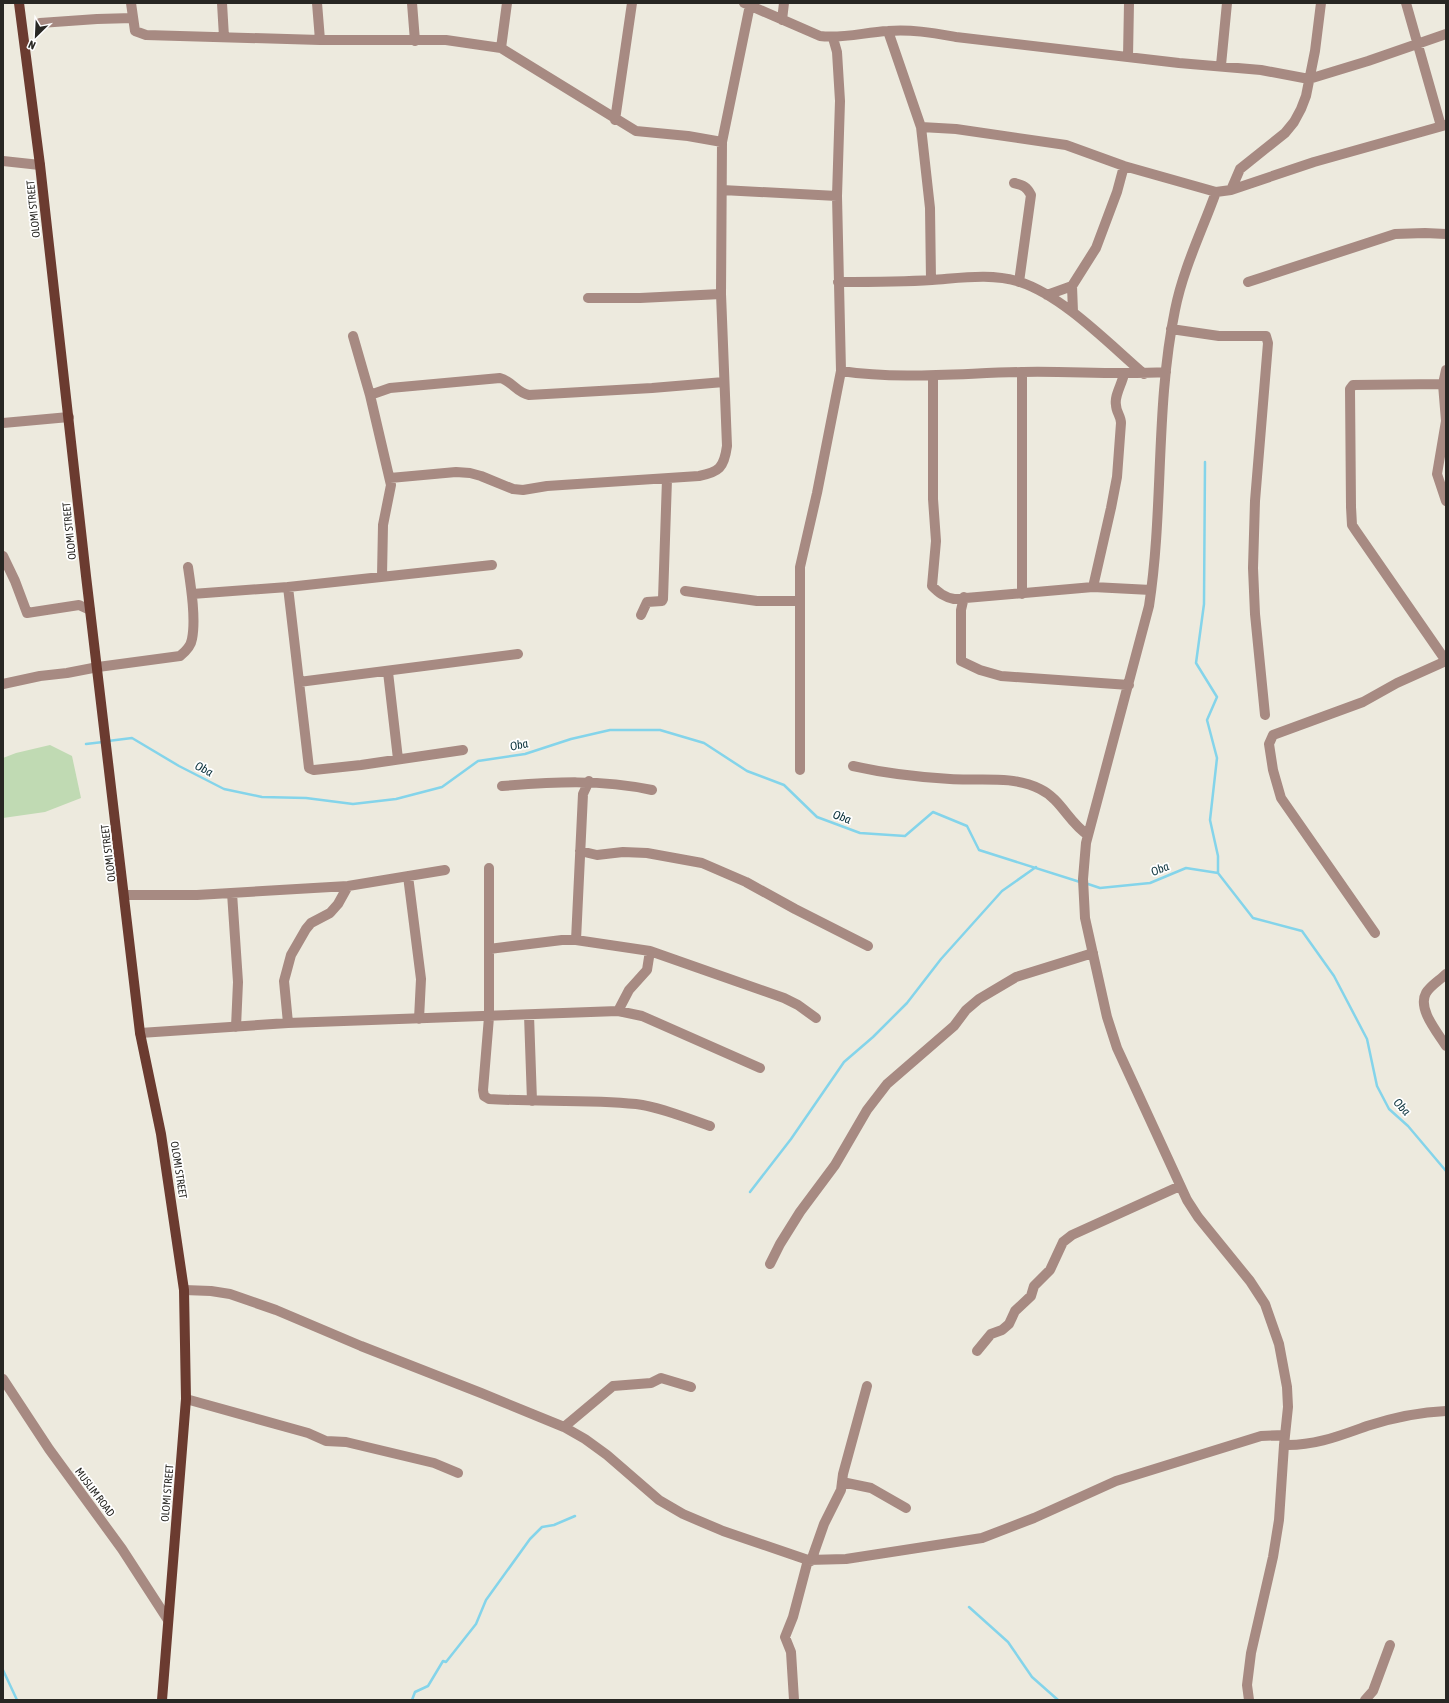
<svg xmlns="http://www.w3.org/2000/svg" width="1449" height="1703" viewBox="0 0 1449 1703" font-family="'Asap Condensed',sans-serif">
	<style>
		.green { fill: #c0dab3 }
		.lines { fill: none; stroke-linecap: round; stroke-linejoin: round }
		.stream { stroke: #84d4ea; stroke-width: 2.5 }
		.minor { stroke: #a78a82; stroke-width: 10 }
		.major { stroke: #6b3b30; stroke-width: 10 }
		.labels { text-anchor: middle; stroke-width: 3.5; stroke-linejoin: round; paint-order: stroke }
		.street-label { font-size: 11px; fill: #282723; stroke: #fff }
		.water-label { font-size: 12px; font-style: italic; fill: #0b323c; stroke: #fff }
	</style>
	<rect width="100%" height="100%" fill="#edeade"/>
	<path class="green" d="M 50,745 L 72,756 L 81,798 L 45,812 L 3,818 L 3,758 L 16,753 Z"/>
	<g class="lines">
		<path class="stream" d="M 1205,462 L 1204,604 L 1196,663 L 1217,697 L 1207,720 L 1217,758 L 1210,820 L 1218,856 L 1218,873
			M 108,741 L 132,738 L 179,766 L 224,789 L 262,797 L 306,798 L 353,804 L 396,799 L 442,787 L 478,761 L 525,754 L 571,739 L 610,730 L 660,730 L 704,743 L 747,771 L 784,785 L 817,817 L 860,833 L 905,836 L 933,812 L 967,826 L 979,850 L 1080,882
			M 86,744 L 103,742
			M 1085,883 L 1100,888 L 1150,883 L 1186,868 L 1218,873 L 1253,918 L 1302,931 L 1334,976 L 1367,1039 L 1377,1086 L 1389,1109 L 1408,1126 L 1446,1171
			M 750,1192 L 791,1139 L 844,1062 L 873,1037 L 907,1003 L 941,959 L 1002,891 L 1036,867
			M 969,1607 L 1008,1642 L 1032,1677 L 1058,1700
			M 3,1670 L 17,1700
			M 412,1700 L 415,1692 L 428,1686 L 443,1661 L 446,1662 L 476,1624 L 486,1600 L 530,1539 L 542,1527 L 554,1525 L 575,1516"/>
		<path class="minor" d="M 131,3 L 135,31 L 146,35 L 320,40 L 446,40 L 501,48 L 636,131 L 688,136 L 722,142
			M 222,3 L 224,37
			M 317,3 L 320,40
			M 412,3 L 415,41
			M 744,3 L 820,36 C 843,39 865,32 888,31 C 911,29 933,33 956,37 L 1179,63 L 1261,70 L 1309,79 L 1368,61 L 1446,34
			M 1406,3 L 1441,126
			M 782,20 L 784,3
			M 40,23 L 97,19 L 133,18
			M 888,31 L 921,127 L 930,208 L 931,280
			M 501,48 L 507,3
			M 1128,57 L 1129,3
			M 1221,65 L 1227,3
			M 615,120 L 632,3
			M 921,127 L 956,129 L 1066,145 L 1124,166 L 1216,192
			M 3,161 L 40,165
			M 1014,183 C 1023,185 1027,187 1031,195 L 1019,282
			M 722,190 L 837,196
			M 1231,190 L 1314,162 L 1446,125
			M 838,282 C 869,282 901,282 932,280 C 961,278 992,273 1020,282 C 1063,296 1109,344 1144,374
			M 1248,282 L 1395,234 L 1425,233 L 1446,234
			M 1072,286 L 1073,312
			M 1047,295 L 1072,286 L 1096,248 L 1117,192 L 1124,166
			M 588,298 L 640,298 L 721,294
			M 1171,329 L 1219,336 L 1266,336 L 1268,343 L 1255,501 L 1253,568 L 1255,614 L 1265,715
			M 353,336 L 370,395 L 391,485 L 383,525 L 382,576
			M 1446,370 L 1443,384 L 1446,421 L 1437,474 L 1446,501
			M 841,371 C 902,380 962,373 1023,372 C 1071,371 1118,375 1166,372
			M 933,376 L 933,499 L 936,541 L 932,586 C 939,593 944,597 954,599 L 1093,587 L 1151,590
			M 1443,384 L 1353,385 L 1350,389 L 1351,507 L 1352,525 L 1356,531 L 1446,661
			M 370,395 L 390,388 L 500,378 C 512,381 517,393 529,395 L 652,388 L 724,382
			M 3,423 L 69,417
			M 390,478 L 456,472 L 470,473 L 481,476 L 513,489 L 523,490 L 547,486 L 699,476 C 719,472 724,468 727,446 L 721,294 L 722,142 L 750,5
			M 3,556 L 15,581 L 27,613 L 79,605 L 90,610
			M 288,587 L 309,768 L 314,770 L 361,765 L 463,750
			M 1093,587 L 1111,508 L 1117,477 L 1121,423 C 1121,416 1116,412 1116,405 C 1114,396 1122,384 1124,374
			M 685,591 L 757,601 L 799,601
			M 192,594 L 288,587 L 492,565
			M 1022,594 L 1022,372
			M 964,597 L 961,610 L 961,661 L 980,670 L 1001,676 L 1129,685
			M 641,615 L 647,602 L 662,601 L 663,599 L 667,479
			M 388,672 L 398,759
			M 299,682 L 518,654
			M 3,684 L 40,676 L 67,673 L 98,667 L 180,656 C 185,652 191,646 192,639 C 196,619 191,587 188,567
			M 853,766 C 884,773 917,777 950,779 C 980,781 1012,775 1040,789 C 1061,799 1069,823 1088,835
			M 800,770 L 800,567 L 817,493 L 841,371 L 837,196 L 840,101 L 837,52 L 833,38
			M 502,786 C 554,782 600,779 652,790
			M 580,851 L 597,855 L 623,852 L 647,853 L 702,863 L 746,882 L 795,909 L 868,946
			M 489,868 L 489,1017 L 483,1090 L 484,1096 L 489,1099 C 537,1102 587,1099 636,1104 C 661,1107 686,1118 710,1126
			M 408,876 L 421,979 L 419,1019
			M 232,893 L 238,982 L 236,1027
			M 125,895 L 197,895 L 348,886 L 445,870
			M 1375,933 L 1281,798 L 1273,770 L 1269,744 L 1273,735 L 1363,702 L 1397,683 L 1446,661
			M 576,940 L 583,794 L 589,781
			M 489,949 L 562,940 L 576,940 L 650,951 L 784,998 L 798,1005 L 816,1018
			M 1446,974 C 1440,980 1430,986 1426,993 C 1417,1009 1438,1033 1446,1046
			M 618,1011 L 629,990 L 647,970 L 650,951
			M 529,1015 L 532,1101
			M 288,1023 L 284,981 L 291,955 L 306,929 L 311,923 L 330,913 L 338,904 L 348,886
			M 140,1033 L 288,1023 L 618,1011 L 642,1016 L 760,1068
			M 770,1264 L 780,1244 L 800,1212 L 835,1165 L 867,1110 L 887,1084 L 954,1026 L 966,1010 L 979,999 L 1016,977 L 1093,953
			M 184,1290 L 211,1291 L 230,1294 L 276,1310 L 361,1346 L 481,1393 L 564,1427 L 585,1439 L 607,1455 L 659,1500 L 683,1514 L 723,1531 L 808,1560 L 846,1559 L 982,1538 L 1034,1518 L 1116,1481 L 1261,1436 L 1285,1435
			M 977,1351 L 991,1334 L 1002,1330 L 1009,1324 L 1015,1311 L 1031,1296 L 1034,1286 L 1050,1270 L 1063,1242 L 1072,1235 L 1180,1186
			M 3,1379 L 49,1449 L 122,1549 L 168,1620
			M 186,1399 L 308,1433 L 326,1441 L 346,1442 L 434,1463 L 458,1473
			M 564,1427 L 613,1386 L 651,1383 L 661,1378 L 691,1387
			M 1284,1445 C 1314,1446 1339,1436 1367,1426 C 1392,1418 1420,1412 1446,1411
			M 842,1482 L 871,1488 L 906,1508
			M 811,1561 L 824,1524 L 841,1490 L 843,1474 L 867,1386
			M 794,1700 L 791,1652 L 785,1637 L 793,1617 L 808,1560
			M 1249,1700 L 1247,1685 L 1251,1653 L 1273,1557 L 1279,1520 L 1284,1445 L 1288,1407 L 1287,1387 L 1279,1344 L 1265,1304 L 1250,1281 L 1198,1217 L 1187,1200 L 1117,1048 L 1107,1017 L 1085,918 L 1083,879 L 1086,843 L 1149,606 C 1164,508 1155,407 1175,310 C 1183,269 1202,231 1216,192 L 1231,190 L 1240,169 L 1285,133 L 1294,122 L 1301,109 L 1306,96 L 1315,51 L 1321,3
			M 1365,1700 L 1373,1691 L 1390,1645"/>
		<path class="major" d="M 19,3 L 40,165 L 86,576 L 140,1033 L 161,1134 L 184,1290 L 186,1399 L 162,1700"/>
	</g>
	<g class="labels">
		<g class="street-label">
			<text transform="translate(33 209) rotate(-96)" y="4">OLOMI STREET</text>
			<text transform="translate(69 531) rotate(-96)" y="4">OLOMI STREET</text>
			<text transform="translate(108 853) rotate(-97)" y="4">OLOMI STREET</text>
			<text transform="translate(179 1170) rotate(81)" y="4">OLOMI STREET</text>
			<text transform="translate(95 1492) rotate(53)" y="4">MUSLIM ROAD</text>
			<text transform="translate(167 1493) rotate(-85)" y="4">OLOMI STREET</text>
		</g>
		<g class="water-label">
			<text transform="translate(519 745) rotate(-12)" y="4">Oba</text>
			<text transform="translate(204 769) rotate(27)" y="4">Oba</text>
			<text transform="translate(842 817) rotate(20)" y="4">Oba</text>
			<text transform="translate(1160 869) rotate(-22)" y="4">Oba</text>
			<text transform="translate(1402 1107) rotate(47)" y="4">Oba</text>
		</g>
	</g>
	<rect width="1449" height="1703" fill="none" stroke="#282723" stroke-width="8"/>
	<g transform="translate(36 36) rotate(204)" stroke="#ffffff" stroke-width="3" paint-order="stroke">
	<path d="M0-3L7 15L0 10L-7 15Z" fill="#282723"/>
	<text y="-6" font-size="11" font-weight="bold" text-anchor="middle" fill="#282723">N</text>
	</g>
</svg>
